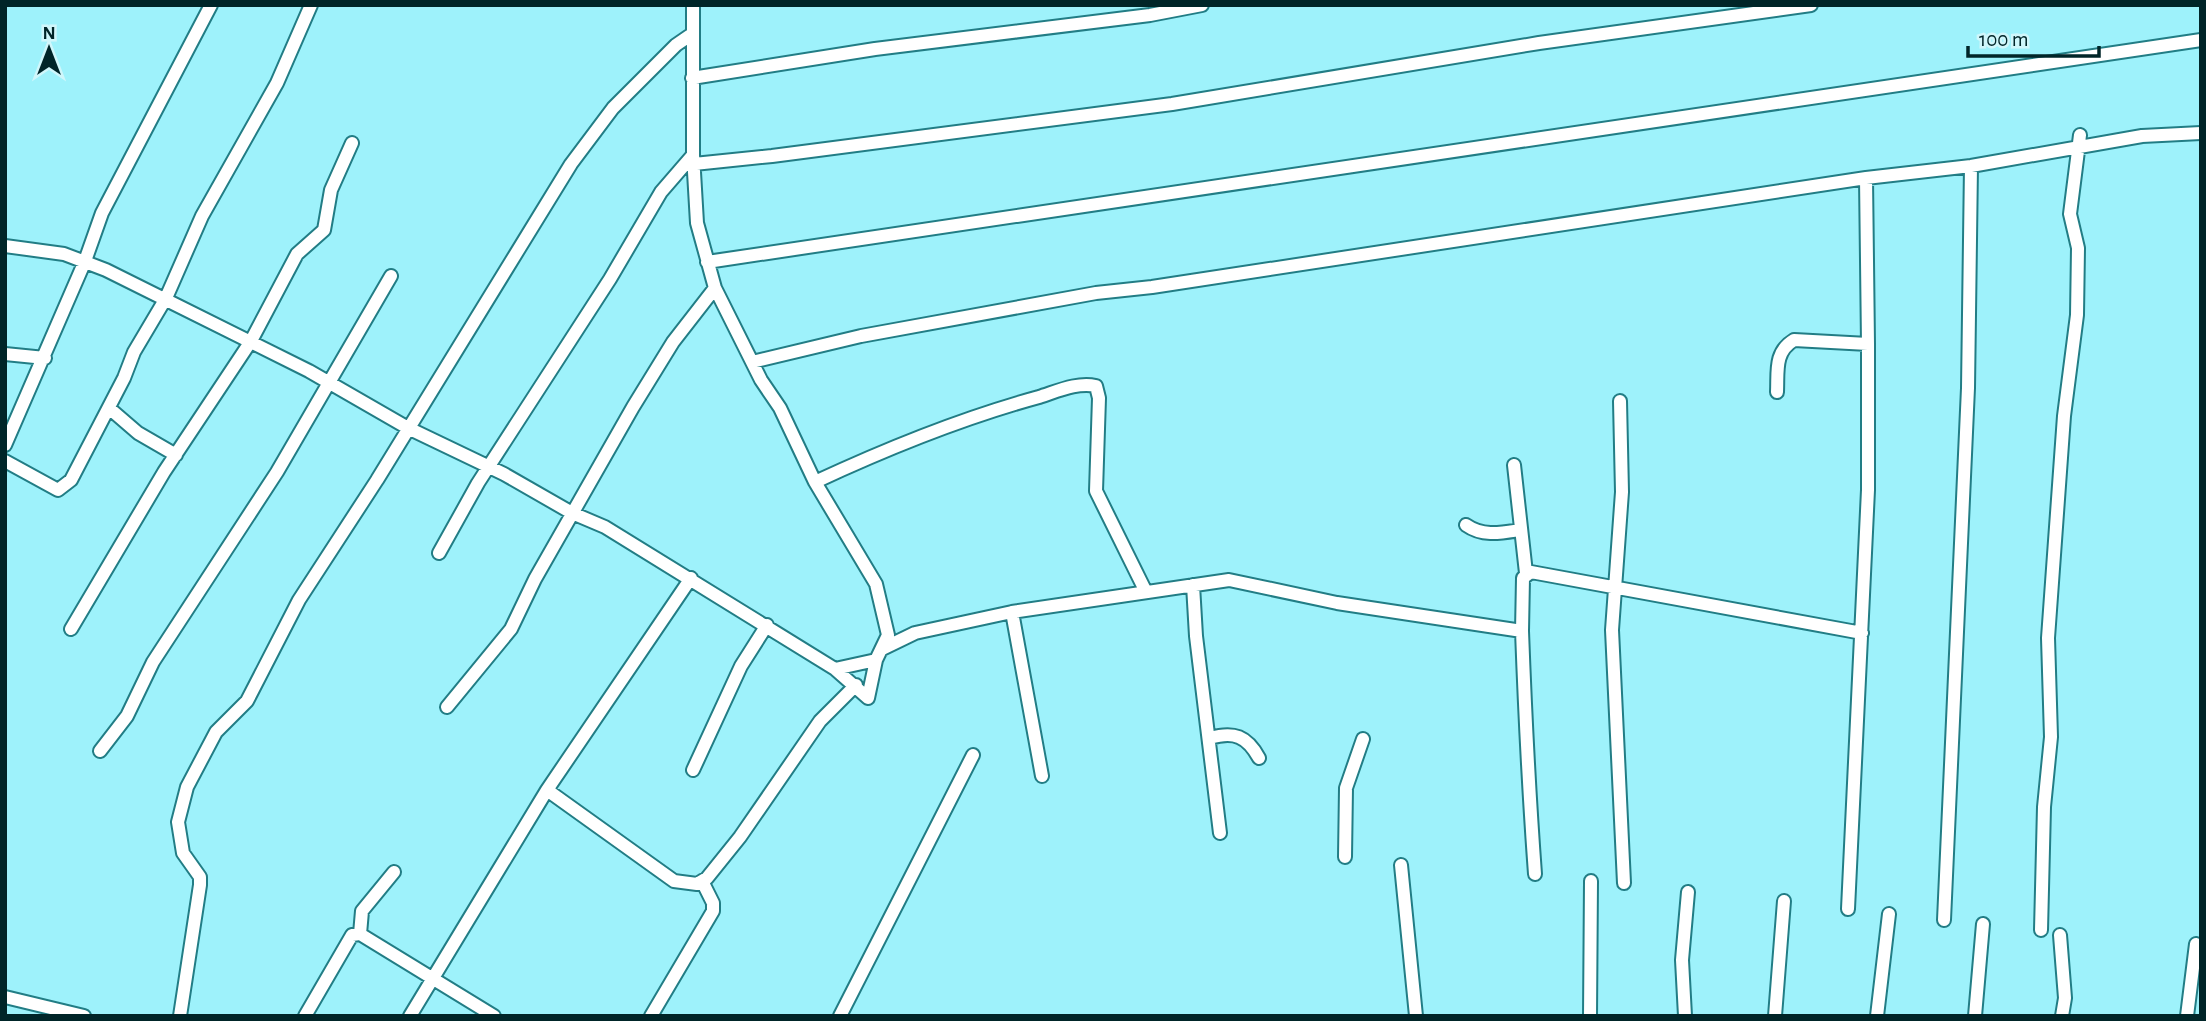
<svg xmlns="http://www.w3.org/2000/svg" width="2206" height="1021" viewBox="0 0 2206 1021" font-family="'Alegreya Sans',sans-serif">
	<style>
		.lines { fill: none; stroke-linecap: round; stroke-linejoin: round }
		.minor-casing { stroke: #227d85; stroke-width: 16 }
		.minor { stroke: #fff; stroke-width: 12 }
	</style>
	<rect width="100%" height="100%" fill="#9ef2fb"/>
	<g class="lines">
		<defs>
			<path id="minor" d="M 693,5 L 693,155 L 697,223 L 715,288 L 761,380 L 780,408 L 815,482 L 876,584 L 888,635 L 876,660 L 868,698
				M 692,78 L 875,49 L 1150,15 L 1202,5
				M 694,164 L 772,156 L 1172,104 L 1539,43 L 1811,5
				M 1866,178 L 1868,344
				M 5,246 L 64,254 L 106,270 L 309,371 L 408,428 L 504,474 L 572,513 L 605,527 L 835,669 L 868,698
				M 707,262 C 1205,186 1703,113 2201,40
				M 5,354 L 45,358
				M 752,362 L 861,336 L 1096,293 L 1152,287 L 1866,178 L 1971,166 L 2142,136 L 2201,133
				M 1777,392 C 1778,371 1774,352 1794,340 L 1868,344 L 1868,490 L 1848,909
				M 1620,401 L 1622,492 L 1612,630 L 1624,883
				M 109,408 L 138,433 L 176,455
				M 5,445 L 85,261 L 102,213 L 211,5
				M 5,461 L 58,490 L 71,480 L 124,378 L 134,352 L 166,298 L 202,216 L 277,83 L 311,5
				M 1514,465 L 1526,573
				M 815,482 C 888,448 962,418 1039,397 C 1058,391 1077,382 1096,386 L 1099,398 L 1096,491 L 1145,590
				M 1466,525 C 1483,537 1501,533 1520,530
				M 439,553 L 478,483 L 610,279 L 661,192 L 693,155
				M 1193,585 L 1196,636 L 1220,833
				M 1012,612 L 1042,776
				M 71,629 L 164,472 L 251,341 L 297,254 L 324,230 L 331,190 L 352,143
				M 1522,631 L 1523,578 L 1531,572 L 1862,633
				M 882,649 L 915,633 L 1012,612 L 1229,580 L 1337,603 L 1522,631 C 1525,712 1529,793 1535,874
				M 835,669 L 876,660
				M 447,707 L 511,629 L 535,579 L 633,407 L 673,342 L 715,288
				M 1210,738 C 1234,731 1247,736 1259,758
				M 100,751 L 127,716 L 153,662 L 277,472 L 391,276
				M 693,770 L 741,666 L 767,625
				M 547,790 L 674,881 L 697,884 L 707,878 L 740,837 L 820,721 L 856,685
				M 1345,857 L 1346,788 L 1363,739
				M 1401,865 L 1416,1016
				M 1944,920 L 1968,388 L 1971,166
				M 2041,930 L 2044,807 L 2051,737 L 2048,638 L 2064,416 L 2077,315 L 2078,248 L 2070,214 L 2080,135
				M 360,934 L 362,911 L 394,872
				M 2060,935 L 2065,998 L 2062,1016
				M 5,997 L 84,1016
				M 180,1016 L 200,885 L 200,877 L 183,853 L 178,822 L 187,787 L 216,732 L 247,701 L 299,600 L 377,480 L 571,164 L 613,108 L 676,45 L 692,34
				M 305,1016 L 352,935 L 360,934 L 494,1016
				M 410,1016 L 547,790 L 691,578
				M 651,1016 L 713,911 L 713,903 L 702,881
				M 840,1016 L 973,755
				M 1590,1016 L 1591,881
				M 1685,1016 L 1682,960 L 1688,892
				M 1775,1016 L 1784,901
				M 1877,1016 L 1889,914
				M 1975,1016 L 1983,924
				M 2187,1016 L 2196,944"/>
		</defs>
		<use href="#minor" class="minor-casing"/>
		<use href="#minor" class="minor"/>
	</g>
	<rect width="2206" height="1021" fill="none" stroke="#002528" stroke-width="14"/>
	<g transform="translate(49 49)" stroke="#d0f7fb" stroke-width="5" paint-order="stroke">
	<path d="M0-5L12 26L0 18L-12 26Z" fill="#002528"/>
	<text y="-10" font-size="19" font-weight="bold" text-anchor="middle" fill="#002528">N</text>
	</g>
	<path d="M1968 46v10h131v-10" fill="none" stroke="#002528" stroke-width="3.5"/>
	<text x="1979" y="46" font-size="21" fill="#002528" stroke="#d0f7fb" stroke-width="5" paint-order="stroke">100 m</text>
</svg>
